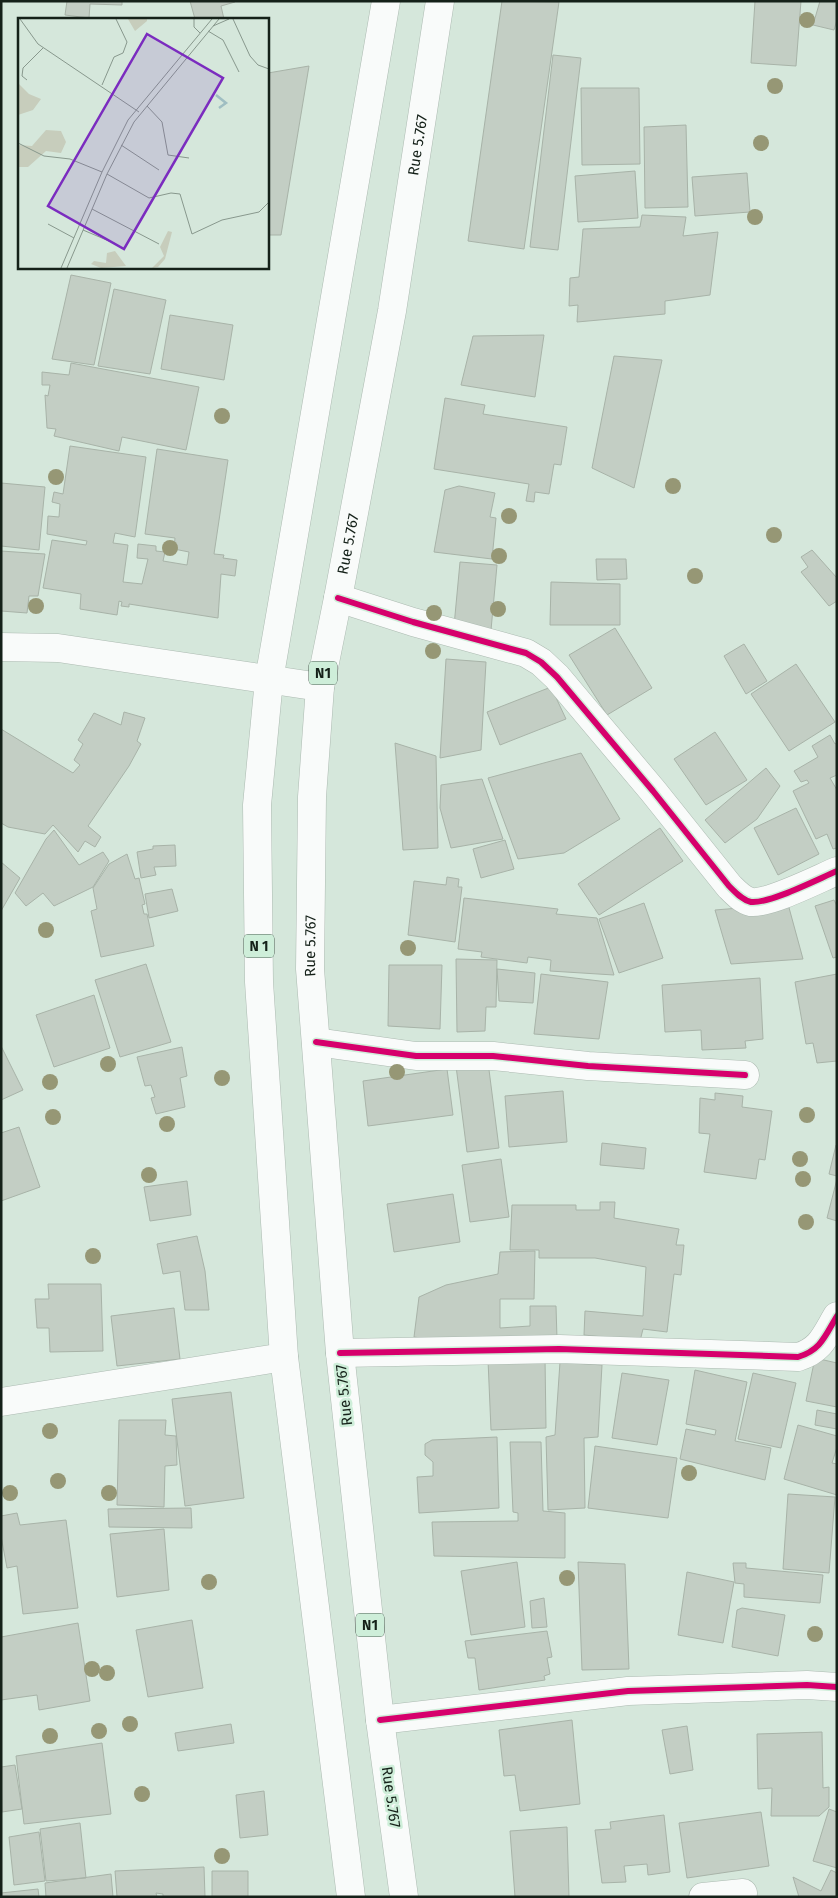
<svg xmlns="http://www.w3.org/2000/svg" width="838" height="1898" viewBox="0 0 838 1898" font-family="'Fira Sans',sans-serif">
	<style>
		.building { fill: #c3cec4; stroke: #a8b3a8 }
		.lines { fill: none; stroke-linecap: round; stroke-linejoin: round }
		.street-casing { stroke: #acbab1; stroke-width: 29 }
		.secondary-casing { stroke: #acbab1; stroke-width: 29 }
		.highway-casing { stroke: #acbab1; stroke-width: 29 }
		.street { stroke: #f9fbfa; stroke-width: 28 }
		.secondary { stroke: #f9fbfa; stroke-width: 28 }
		.highway { stroke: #f9fbfa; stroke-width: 28 }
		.cycleway-casing { stroke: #ceeed9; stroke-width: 9 }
		.cycleway { stroke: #d6006c; stroke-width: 6 }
		.tree { fill: #969775 }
		.labels { text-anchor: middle; stroke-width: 5; stroke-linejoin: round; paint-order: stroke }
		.shield { fill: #ceeed9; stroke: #4c5e53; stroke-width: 1 }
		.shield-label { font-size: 14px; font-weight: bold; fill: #152119 }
		.street-label { font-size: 15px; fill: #152119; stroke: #ceeed9 }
		.inset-river { fill: none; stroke: #9fbec2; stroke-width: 2.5 }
		.inset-road { fill: none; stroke: #88988d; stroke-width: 1 }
		.view { fill: #7b2cbf; fill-opacity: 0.15; stroke: #7b2cbf; stroke-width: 2.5 }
		.inset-edge { fill: none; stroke: #152119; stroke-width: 2.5 }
	</style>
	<rect width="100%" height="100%" fill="#d5e7db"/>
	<path class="building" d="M 67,1 L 122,1 L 122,5 L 90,4 L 89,18 L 65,15 Z
		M 190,1 L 235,1 L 235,2 L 221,6 L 224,19 L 195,19 Z
		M 502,1 L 559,2 L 524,249 L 468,241 Z
		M 755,1 L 801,1 L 796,66 L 751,63 Z
		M 820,1 L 837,1 L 837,20 L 834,30 L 813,25 Z
		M 553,55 L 581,58 L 558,250 L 530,247 Z
		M 309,66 L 281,235 L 268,235 L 268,73 Z
		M 581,88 L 639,88 L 640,164 L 582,165 Z
		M 686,125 L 688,207 L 645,208 L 644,127 Z
		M 635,171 L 638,218 L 578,222 L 575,176 Z
		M 747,173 L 750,212 L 695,216 L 692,177 Z
		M 642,215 L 686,217 L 683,236 L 718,232 L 710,295 L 665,301 L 665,314 L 577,322 L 578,305 L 569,306 L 570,278 L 579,277 L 583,229 L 640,227 Z
		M 71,275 L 111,283 L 94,365 L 52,359 Z
		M 114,289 L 166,300 L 150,374 L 98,366 Z
		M 170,315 L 233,325 L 224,380 L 161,369 Z
		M 544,335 L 535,397 L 461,385 L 473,336 Z
		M 614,356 L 662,360 L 634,488 L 592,468 Z
		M 71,363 L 199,387 L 186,450 L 122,437 L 119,451 L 54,436 L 56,429 L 47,428 L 45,395 L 48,396 L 50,385 L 42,385 L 42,372 L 69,375 Z
		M 445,398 L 485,405 L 483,414 L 567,427 L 561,465 L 554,464 L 549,494 L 535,492 L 534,502 L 526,501 L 529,484 L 434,469 Z
		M 70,446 L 146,457 L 135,537 L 115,533 L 113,543 L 128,545 L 123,582 L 142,584 L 148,559 L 137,558 L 138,544 L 156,546 L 156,551 L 165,552 L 163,561 L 187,565 L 189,552 L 174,549 L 175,538 L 145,534 L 157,449 L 228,460 L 214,554 L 224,555 L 223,558 L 237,560 L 235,576 L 221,574 L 218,618 L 129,604 L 129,607 L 121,606 L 122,602 L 119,601 L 117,615 L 80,609 L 81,594 L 43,588 L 52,540 L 86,545 L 87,541 L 47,534 L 48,516 L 59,517 L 60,504 L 52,502 L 54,492 L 63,494 Z
		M 1,483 L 45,487 L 39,550 L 1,546 Z
		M 459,486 L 495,493 L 490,517 L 496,518 L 492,559 L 434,552 L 445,490 Z
		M 812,550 L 837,578 L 837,601 L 829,606 L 801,572 L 808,567 L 801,557 Z
		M 1,551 L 45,554 L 38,596 L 29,596 L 27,613 L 1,611 Z
		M 596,559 L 626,559 L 627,579 L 597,580 Z
		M 460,562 L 497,565 L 491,630 L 454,626 Z
		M 551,582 L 620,584 L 620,625 L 550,625 Z
		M 615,628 L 652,688 L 607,715 L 569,655 Z
		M 744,644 L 767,681 L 746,694 L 724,656 Z
		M 446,659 L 486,662 L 481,750 L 440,758 Z
		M 796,664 L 835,722 L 789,751 L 751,694 Z
		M 551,687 L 566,719 L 500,745 L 487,712 Z
		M 124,712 L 145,718 L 137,741 L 141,744 L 129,766 L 88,826 L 101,837 L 95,847 L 85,841 L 78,852 L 53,825 L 45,834 L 8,827 L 1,823 L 1,729 L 73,773 L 80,765 L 74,760 L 83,744 L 78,740 L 94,713 L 121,725 Z
		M 715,732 L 747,780 L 706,805 L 674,759 Z
		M 830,735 L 835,744 L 837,743 L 837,775 L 830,778 L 837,790 L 837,848 L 833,849 L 827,834 L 816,839 L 793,791 L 809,783 L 807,780 L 801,782 L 794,771 L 818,757 L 812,746 Z
		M 395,743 L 436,756 L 438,848 L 403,850 Z
		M 581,753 L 620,819 L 564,853 L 518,859 L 488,778 Z
		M 766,768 L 780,786 L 757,819 L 725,843 L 705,820 Z
		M 482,779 L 503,839 L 451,848 L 440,808 L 441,785 Z
		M 796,808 L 819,854 L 778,875 L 754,828 Z
		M 660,828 L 683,861 L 599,915 L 578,884 Z
		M 54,830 L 79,865 L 103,852 L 109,861 L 93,887 L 54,906 L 43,893 L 26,906 L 15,893 L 46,839 Z
		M 505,840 L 514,869 L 481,878 L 473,849 Z
		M 175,845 L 176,866 L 154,867 L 156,875 L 141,878 L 137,852 L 153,849 L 153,846 Z
		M 127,854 L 135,879 L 139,878 L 145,904 L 142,905 L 144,914 L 147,914 L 154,946 L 101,957 L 91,911 L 97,909 L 93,888 L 109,864 Z
		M 1,862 L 20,878 L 1,911 Z
		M 447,877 L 459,879 L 458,887 L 462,887 L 455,942 L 408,935 L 414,881 L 446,885 Z
		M 172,889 L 178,911 L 149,918 L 145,894 Z
		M 464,898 L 558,909 L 556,914 L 597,918 L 614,975 L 550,971 L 551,960 L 528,957 L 527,963 L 481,957 L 482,952 L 458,949 Z
		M 834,900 L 837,906 L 837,957 L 833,958 L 815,906 Z
		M 644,903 L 663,958 L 619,973 L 599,919 Z
		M 788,904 L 803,959 L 731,964 L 715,910 Z
		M 456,959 L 497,960 L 496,1007 L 486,1007 L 485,1031 L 457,1032 Z
		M 146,964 L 171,1042 L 120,1057 L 95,980 Z
		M 389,965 L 442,965 L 440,1029 L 388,1026 Z
		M 497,969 L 535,973 L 533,1003 L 499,1001 Z
		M 541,974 L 608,982 L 599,1039 L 534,1034 Z
		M 837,974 L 837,1061 L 817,1063 L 813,1043 L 806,1044 L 795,982 Z
		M 760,978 L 763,1039 L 745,1041 L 746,1048 L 702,1050 L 701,1030 L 665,1032 L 662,985 Z
		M 94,995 L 110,1048 L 54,1067 L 36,1015 Z
		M 1,1046 L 23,1090 L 1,1100 Z
		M 182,1047 L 187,1076 L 180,1078 L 185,1107 L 156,1114 L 151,1098 L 155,1097 L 151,1085 L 145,1086 L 137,1057 Z
		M 488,1062 L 499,1148 L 467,1152 L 456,1066 Z
		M 447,1069 L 453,1115 L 368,1126 L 363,1081 Z
		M 563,1091 L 567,1142 L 509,1147 L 505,1096 Z
		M 715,1093 L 743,1096 L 742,1107 L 772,1111 L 765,1160 L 759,1159 L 756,1179 L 704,1172 L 710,1134 L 699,1133 L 700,1098 L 715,1100 Z
		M 19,1127 L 40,1187 L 1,1201 L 1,1133 Z
		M 602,1143 L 646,1148 L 644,1169 L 600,1165 Z
		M 836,1145 L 837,1145 L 837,1176 L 829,1174 Z
		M 501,1159 L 509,1217 L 470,1222 L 462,1165 Z
		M 837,1179 L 837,1221 L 827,1218 Z
		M 187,1181 L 191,1215 L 150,1221 L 144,1187 Z
		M 453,1194 L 460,1242 L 394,1252 L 387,1204 Z
		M 600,1202 L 615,1202 L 614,1218 L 679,1229 L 676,1245 L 684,1245 L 681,1275 L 674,1274 L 667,1332 L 643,1329 L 640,1341 L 584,1335 L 585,1311 L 643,1316 L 646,1267 L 595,1258 L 539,1258 L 539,1250 L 510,1250 L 512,1205 L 576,1205 L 576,1210 L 600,1210 Z
		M 197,1236 L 205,1271 L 209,1310 L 185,1310 L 180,1271 L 163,1274 L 157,1244 Z
		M 535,1251 L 534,1299 L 500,1299 L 500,1328 L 530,1326 L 530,1306 L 556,1306 L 557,1339 L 462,1344 L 414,1337 L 419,1297 L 446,1285 L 498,1274 L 500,1252 Z
		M 48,1284 L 101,1284 L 103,1351 L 50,1352 L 49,1328 L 37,1328 L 35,1299 L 49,1299 Z
		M 174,1308 L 180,1359 L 117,1366 L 111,1316 Z
		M 545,1358 L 546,1428 L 491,1430 L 488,1360 Z
		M 815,1358 L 837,1363 L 837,1407 L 806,1401 Z
		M 560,1362 L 602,1365 L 598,1437 L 584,1438 L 585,1508 L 548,1510 L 546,1437 L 555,1435 Z
		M 695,1370 L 747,1382 L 735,1441 L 771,1448 L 765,1480 L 680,1459 L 686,1429 L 715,1435 L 716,1430 L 686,1424 Z
		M 622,1373 L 669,1380 L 657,1445 L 612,1438 Z
		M 753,1373 L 796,1383 L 781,1448 L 738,1439 Z
		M 231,1392 L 244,1498 L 185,1506 L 172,1399 Z
		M 817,1410 L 837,1414 L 837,1429 L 815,1425 Z
		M 119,1420 L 166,1420 L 165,1435 L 176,1436 L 177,1465 L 165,1466 L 164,1507 L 117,1505 Z
		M 798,1425 L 837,1436 L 837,1447 L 832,1463 L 837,1464 L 837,1495 L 784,1479 Z
		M 497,1437 L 499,1508 L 419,1513 L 417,1477 L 433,1476 L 433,1462 L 425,1455 L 425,1444 L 432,1440 Z
		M 510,1442 L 541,1442 L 543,1511 L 565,1513 L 565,1558 L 434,1556 L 432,1522 L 518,1521 L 518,1513 L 513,1512 Z
		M 595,1446 L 677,1458 L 668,1518 L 588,1508 Z
		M 788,1494 L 835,1497 L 829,1573 L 783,1569 Z
		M 191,1508 L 192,1528 L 109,1527 L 108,1509 Z
		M 17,1513 L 20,1525 L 66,1520 L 78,1608 L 23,1614 L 17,1566 L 7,1568 L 1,1536 L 1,1516 Z
		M 164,1529 L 169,1590 L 117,1597 L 110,1534 Z
		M 517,1562 L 525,1627 L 471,1635 L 461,1571 Z
		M 578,1562 L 625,1564 L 629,1669 L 582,1670 Z
		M 733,1563 L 746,1563 L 746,1568 L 823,1575 L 820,1603 L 744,1597 L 744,1584 L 735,1583 Z
		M 687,1572 L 734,1582 L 723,1643 L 678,1635 Z
		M 544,1598 L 547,1627 L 532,1628 L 530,1601 Z
		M 742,1608 L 785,1615 L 778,1656 L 732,1647 L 737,1610 Z
		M 192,1620 L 203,1688 L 148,1697 L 136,1630 Z
		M 78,1623 L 90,1701 L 39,1710 L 37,1695 L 1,1700 L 1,1637 Z
		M 547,1631 L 552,1657 L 547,1658 L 550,1674 L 544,1676 L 545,1680 L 479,1690 L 475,1658 L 468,1658 L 465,1641 Z
		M 572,1720 L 580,1804 L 520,1811 L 515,1775 L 504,1776 L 499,1730 Z
		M 231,1724 L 234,1743 L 178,1751 L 175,1733 Z
		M 687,1726 L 693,1770 L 670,1774 L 662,1730 Z
		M 822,1732 L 823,1788 L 829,1787 L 829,1807 L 819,1816 L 771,1816 L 772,1788 L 758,1789 L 757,1734 Z
		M 102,1743 L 111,1814 L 24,1824 L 16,1756 Z
		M 15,1765 L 22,1809 L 2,1812 L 1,1767 Z
		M 264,1791 L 268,1835 L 240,1838 L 236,1795 Z
		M 829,1809 L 837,1812 L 837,1868 L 813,1861 Z
		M 761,1812 L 769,1866 L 687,1878 L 679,1823 Z
		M 664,1815 L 670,1872 L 648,1875 L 647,1864 L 624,1866 L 626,1882 L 602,1883 L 595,1830 L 611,1829 L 610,1822 Z
		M 80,1823 L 86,1878 L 46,1881 L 40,1829 Z
		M 567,1827 L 569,1897 L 515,1897 L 510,1831 Z
		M 39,1832 L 45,1881 L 14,1885 L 9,1837 Z
		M 204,1867 L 205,1897 L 163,1897 L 163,1894 L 156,1893 L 157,1897 L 117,1897 L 115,1871 Z
		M 831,1870 L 837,1873 L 837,1897 L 799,1897 L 793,1877 L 821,1891 Z
		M 212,1871 L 248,1871 L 248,1897 L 212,1897 Z
		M 111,1874 L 113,1897 L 46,1897 L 45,1883 Z
		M 38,1889 L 39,1897 L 1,1897 L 1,1893 Z"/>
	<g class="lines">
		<defs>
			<path id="street" d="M 338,598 L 413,622 L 526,653 L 541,662 L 557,677 L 653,791 L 729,886 C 735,892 742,900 751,902 C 769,904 818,879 837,871
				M 316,1042 L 416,1056 L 493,1056 L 588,1066 L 745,1075
				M 340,1353 L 559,1349 L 798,1357 C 821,1350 825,1336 837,1316
				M 1,1402 L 284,1357
				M 380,1720 L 628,1691 L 807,1685 L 837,1687
				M 703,1897 L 743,1893"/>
			<path id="secondary" d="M 1,647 L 58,648 L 320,687"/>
			<g id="highway">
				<path d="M 351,1897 L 284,1357 L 259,982 L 257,805 L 269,680 L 386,1"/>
				<path id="s1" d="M 404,1897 L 380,1720 L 340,1353 L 310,969 L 312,797 L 320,687 L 338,598 L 392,311 L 440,1"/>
			</g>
		</defs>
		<use href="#street" class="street-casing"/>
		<use href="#secondary" class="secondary-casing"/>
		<use href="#highway" class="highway-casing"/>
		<use href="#street" class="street"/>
		<use href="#secondary" class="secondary"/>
		<use href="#highway" class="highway"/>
		<defs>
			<path id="cycleway" d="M 338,598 L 413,622 L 526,653 L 541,662 L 557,677 L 653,791 L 729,886 C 735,892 742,900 751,902 C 769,904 818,879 837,871
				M 316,1042 L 416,1056 L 493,1056 L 588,1066 L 745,1075
				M 340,1353 L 559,1349 L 798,1357 C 821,1350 825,1336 837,1316
				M 380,1720 L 628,1691 L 807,1685 L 837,1687"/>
		</defs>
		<use href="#cycleway" class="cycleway-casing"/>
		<use href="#cycleway" class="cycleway"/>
	</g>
	<g class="tree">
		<circle cx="807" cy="20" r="8"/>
		<circle cx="775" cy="86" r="8"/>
		<circle cx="761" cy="143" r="8"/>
		<circle cx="755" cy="217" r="8"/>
		<circle cx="222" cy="416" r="8"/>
		<circle cx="56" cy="477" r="8"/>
		<circle cx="673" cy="486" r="8"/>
		<circle cx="509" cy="516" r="8"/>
		<circle cx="774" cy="535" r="8"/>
		<circle cx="170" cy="548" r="8"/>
		<circle cx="499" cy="556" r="8"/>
		<circle cx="695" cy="576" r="8"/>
		<circle cx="36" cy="606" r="8"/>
		<circle cx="498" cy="609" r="8"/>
		<circle cx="434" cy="613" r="8"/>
		<circle cx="433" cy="651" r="8"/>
		<circle cx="46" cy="930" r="8"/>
		<circle cx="408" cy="948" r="8"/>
		<circle cx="108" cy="1064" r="8"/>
		<circle cx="397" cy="1072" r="8"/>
		<circle cx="222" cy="1078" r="8"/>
		<circle cx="50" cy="1082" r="8"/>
		<circle cx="807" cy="1115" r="8"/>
		<circle cx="53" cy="1117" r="8"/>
		<circle cx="167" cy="1124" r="8"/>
		<circle cx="800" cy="1159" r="8"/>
		<circle cx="149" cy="1175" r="8"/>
		<circle cx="803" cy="1179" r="8"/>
		<circle cx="806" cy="1222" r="8"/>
		<circle cx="93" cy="1256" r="8"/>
		<circle cx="50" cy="1431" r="8"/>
		<circle cx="689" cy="1473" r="8"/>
		<circle cx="58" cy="1481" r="8"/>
		<circle cx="10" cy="1493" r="8"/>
		<circle cx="109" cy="1493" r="8"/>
		<circle cx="567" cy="1578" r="8"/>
		<circle cx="209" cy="1582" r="8"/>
		<circle cx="815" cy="1634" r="8"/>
		<circle cx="92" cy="1669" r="8"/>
		<circle cx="107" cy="1673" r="8"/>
		<circle cx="130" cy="1724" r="8"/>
		<circle cx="99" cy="1731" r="8"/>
		<circle cx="50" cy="1736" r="8"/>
		<circle cx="142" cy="1794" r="8"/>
		<circle cx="222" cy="1856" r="8"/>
	</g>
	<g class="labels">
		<g class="shield">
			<rect x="309" y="661.5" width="28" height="23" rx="4"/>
			<rect x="244" y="934.5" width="30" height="23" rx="4"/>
			<rect x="356" y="1613.5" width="28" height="23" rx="4"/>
		</g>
		<g class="shield-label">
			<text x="323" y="678">N1</text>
			<text x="259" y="951">N 1</text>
			<text x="370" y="1630">N1</text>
		</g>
		<g class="street-label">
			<text dy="5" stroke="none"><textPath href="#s1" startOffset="1766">Rue 5.767</textPath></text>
			<text dy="5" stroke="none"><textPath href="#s1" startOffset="1361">Rue 5.767</textPath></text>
			<text dy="5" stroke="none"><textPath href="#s1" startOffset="956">Rue 5.767</textPath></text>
			<text transform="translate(344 1395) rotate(-96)" y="5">Rue 5.767</text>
			<text transform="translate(391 1797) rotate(82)" y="5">Rue 5.767</text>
		</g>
	</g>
	<g transform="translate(18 18)">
		<rect width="251" height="251" fill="#d5e7db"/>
		<path d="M 110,1 L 129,1 L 129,3 L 117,13 ZM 0,65 L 11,76 L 23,81 L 15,92 L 0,97 ZM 28,112 L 43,113 L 48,124 L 43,135 L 28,133 L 10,149 L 0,149 L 0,127 L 14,128 ZM 150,213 L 154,214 L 147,241 L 140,249 L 134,250 L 146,238 L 142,229 ZM 97,233 L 108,248 L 83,250 L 73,246 L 76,243 L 88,245 L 89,235 Z" fill="#c7cdbc"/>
		<path class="inset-river" d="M 198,77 L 208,85 L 201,90"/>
		<path class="inset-road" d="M 2,1 L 20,26 L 121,94M 176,1 L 176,9 L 182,15M 215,1 L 232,38 L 240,47 L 251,51M 195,8 L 211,1M 190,13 L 205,22 L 221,54M 9,62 L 4,58 L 5,50 L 25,30M 84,67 L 96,39 L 105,35 L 109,24 L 98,1M 129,88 L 144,104 L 150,137 L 171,140M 0,125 L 26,138 L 52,141 L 84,154M 103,127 L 141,152M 89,156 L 131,180 L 153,175 L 162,176 L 174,216 L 204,202 L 241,194 L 251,184M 74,191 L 141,226M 30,206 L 56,220M 65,212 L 98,226M 43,250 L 84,154 L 110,102 L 194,1M 49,250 L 89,156 L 116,104 L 201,1"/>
		<path class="view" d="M 129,16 L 205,60 L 106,231 L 30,188 Z"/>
		<rect width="251" height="251" class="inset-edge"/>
	</g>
	<rect width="838" height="1898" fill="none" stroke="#152119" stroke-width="5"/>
</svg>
